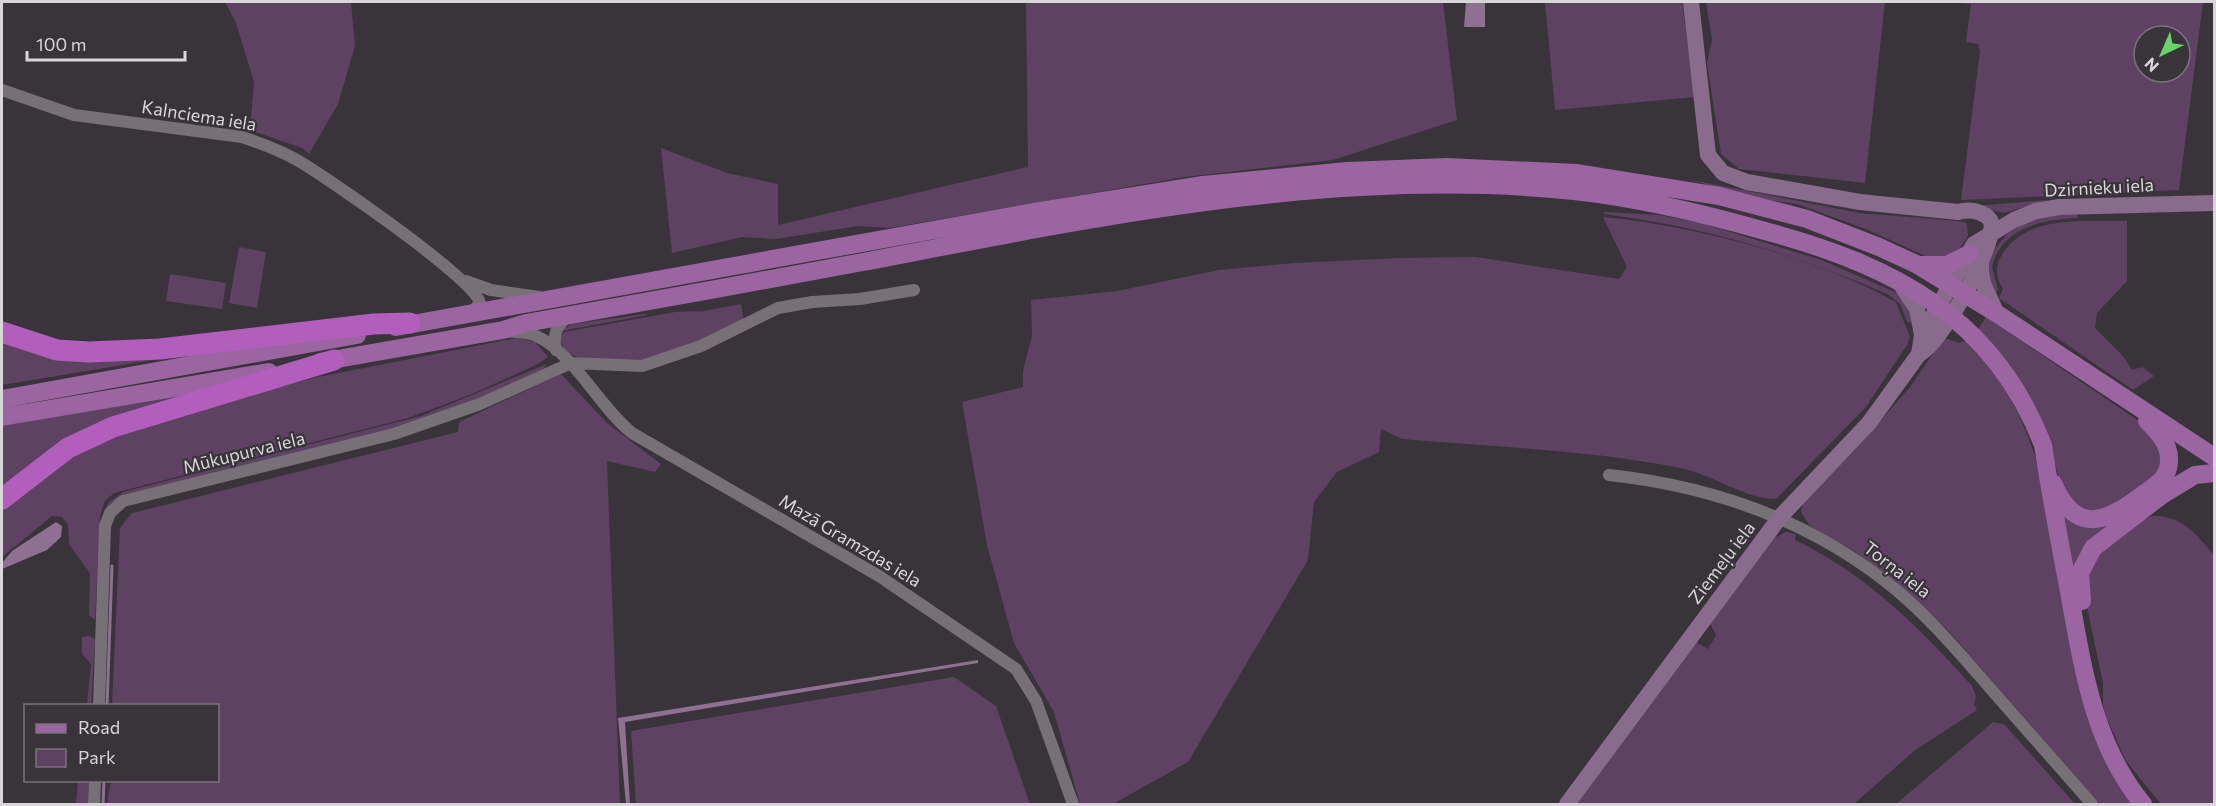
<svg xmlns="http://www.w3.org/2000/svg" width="2216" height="806" viewBox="0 0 2216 806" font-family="Commissioner,sans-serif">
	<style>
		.green { fill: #5d4361; fill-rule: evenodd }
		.water { fill: #8e7091 }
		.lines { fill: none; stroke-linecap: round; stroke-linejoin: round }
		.stream { stroke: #8e7091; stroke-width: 3 }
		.street { stroke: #777077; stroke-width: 12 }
		.secondary { stroke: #896b8c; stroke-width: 16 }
		.primary { stroke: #9a65a0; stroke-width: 18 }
		.highway { stroke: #b25ebc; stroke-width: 21 }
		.labels { text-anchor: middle; stroke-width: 4.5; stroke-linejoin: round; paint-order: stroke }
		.street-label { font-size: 18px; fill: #d9d6da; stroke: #39333a }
	</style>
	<rect width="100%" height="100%" fill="#39333a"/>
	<path class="green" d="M 225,2 L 351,2 L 355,46 L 338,104 L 309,154 L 302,148 L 250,130 L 254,82 L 236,23 Z
		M 1026,2 L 1443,2 L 1457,120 L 1333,160 L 1185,177 L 890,228 L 858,226 L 776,239 L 742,237 L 672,253 L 661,148 L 727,173 L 778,184 L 778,225 L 1028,167 Z
		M 1545,2 L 1682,2 L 1695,97 L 1555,110 Z
		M 1706,2 L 1885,2 L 1865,183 L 1739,169 L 1721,154 L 1707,63 L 1712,40 Z
		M 1951,2 L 2203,2 L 2179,190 L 1961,200 L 1980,52 L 1978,44 L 1966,42 L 1971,4 ZM 2144,36 L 2180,36 L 2180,72 L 2144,72 Z
		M 1686,179 L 1860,213 L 1958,221 L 1967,223 L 1968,236 L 1954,257 L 1930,258 L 1866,229 L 1797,204 L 1766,200 Z
		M 2049,200 L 2004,213 L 1974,206 Z
		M 1604,212 L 1659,215 L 1705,224 L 1821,260 L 1902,295 L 1918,323 L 1907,322 L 1900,304 L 1889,295 C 1796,254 1705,227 1604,214 Z
		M 2077,213 L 2077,218 C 2043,219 2001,228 1992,267 L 1998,289 L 1995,295 L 1987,267 L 1994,250 L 2007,234 L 2034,218 Z
		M 1603,217 C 1695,226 1816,257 1896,302 L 1910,337 L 1907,345 L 1866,407 L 1776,499 C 1744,499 1712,474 1680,468 C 1589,450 1494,447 1402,439 L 1381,429 L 1379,452 L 1337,472 L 1314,502 L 1308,560 L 1188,762 L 1113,804 L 1080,804 L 1054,712 L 1014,643 L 987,545 L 962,402 L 1023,387 L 1023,371 L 1032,336 L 1031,300 L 1117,291 L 1219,270 L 1295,263 L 1398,258 L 1476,257 L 1619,279 L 1627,267 Z
		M 2127,221 L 2127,281 L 2097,313 L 2095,328 L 2123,356 L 2132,370 L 2142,367 L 2154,376 L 2133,390 L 1999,298 L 2003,289 C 1994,275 1995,263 2005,250 C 2032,214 2087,222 2127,221 Z
		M 239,247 L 266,252 L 257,308 L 229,303 Z
		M 170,274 L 226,283 L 222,309 L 166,301 Z
		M 741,304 L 744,322 L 739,325 C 686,346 620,383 565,351 L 559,338 L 564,332 L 675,312 L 704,311 Z
		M 645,314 L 647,315 L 561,331 L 572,324 Z
		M 1986,317 L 2149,428 L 2159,440 L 2162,470 L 2110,512 L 2076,509 L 2062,490 L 2049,440 L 2037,409 L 1977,331 Z
		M 517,338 L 535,342 L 548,357 L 538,364 L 472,394 L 408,418 L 114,493 L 105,501 L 100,515 L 95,620 L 89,615 L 90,573 L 69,544 L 68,525 L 62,517 L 52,516 L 2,557 L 2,507 L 91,444 L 226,401 L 318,377 Z
		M 1944,338 L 1959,343 L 1968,339 C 2001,380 2018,405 2035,456 L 2102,751 L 2113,776 L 2133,804 L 2100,804 L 1946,628 L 1884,573 L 1853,550 L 1810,526 L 1801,512 L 1803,501 L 1853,452 L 1910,387 Z
		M 2,341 L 201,352 L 2,385 Z
		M 547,364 L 543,369 L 481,398 L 400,427 L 123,496 L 111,503 L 103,517 L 108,503 L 123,492 L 421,416 Z
		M 561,374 L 607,423 L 661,464 L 655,472 L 607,461 L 620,804 L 107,804 L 111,781 L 218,780 L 218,706 L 112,705 L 120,528 L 132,513 L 458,432 L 459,422 Z
		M 210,388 L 57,444 L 2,487 L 2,426 Z
		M 2061,511 L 2114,520 L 2081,553 L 2072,568 Z
		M 2151,516 C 2182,515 2195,533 2214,555 L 2214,804 L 2161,804 L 2126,761 L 2107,719 L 2103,705 L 2103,683 L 2084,593 L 2088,563 L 2117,534 Z
		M 1786,532 L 1796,534 L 1795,540 C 1866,574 1920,628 1972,686 L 1976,696 L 1974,705 L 1977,709 L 1974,712 L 1914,751 L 1854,804 L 1575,804 L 1696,642 L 1708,649 L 1716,635 L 1710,623 L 1774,538 Z
		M 89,636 L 95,639 L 91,706 L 87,704 L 91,664 L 82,654 L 82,637 Z
		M 954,677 L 996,706 L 1030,804 L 636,804 L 631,731 Z
		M 1993,722 L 2004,724 L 2075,804 L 1896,804 Z
		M 78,781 L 89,781 L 88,804 L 76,804 Z"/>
	<path class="water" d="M 1466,2 L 1485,2 L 1485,27 L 1464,27 Z
		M 56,522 L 62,526 L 61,537 L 47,550 L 2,569 L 2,563 L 12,551 Z
		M 978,660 L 978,663 L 625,722 L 630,804 L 626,804 L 618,718 Z"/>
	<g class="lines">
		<path class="stream" d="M 107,706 L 112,566
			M 103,804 L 104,780"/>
		<path class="street" d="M 2,90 L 74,115 L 242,137 C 260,143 279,150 297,160 C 325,176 475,279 480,303 L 472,312
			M 466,281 L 491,290 L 539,297
			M 506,331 C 515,332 526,332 534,335 C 573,351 598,406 632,433 L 879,576 L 1016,669 L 1036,701 L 1073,804
			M 556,350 C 552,334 557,326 569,315
			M 1609,475 C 1710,486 1804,518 1885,581 C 1925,612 1957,650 1990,688 C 2024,727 2058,765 2092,804
			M 99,706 L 105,526 L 110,513 L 123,501 L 394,434 L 480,404 L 571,363 L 642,366 L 701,346 L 778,308 L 812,302 L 860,299 L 914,290
			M 94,804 L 95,780"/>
		<path class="secondary" d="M 1981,264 C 1980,287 1990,294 1996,313
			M 1900,283 L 1917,309 L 1922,335
			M 1919,354 L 1922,335 L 1974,244 L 2014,220 L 2036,211 L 2059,207 L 2214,203
			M 1567,804 L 1780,517 L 1869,423 L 1919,354 C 1938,348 1998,243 1991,222 C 1990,218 1985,215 1981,213 C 1974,210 1965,210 1958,212 L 1860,202 L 1747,182 L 1723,173 L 1708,155 L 1691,2"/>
		<path class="primary" d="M 1918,265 L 1947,265 L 1969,254
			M 396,327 L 1039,211 L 1203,185 L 1347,171 L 1446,167 L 1576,173 L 1719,196 L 1807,219 L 1879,247 L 1916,264 L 1996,313 L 2214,457
			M 320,362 L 503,330 L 526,323 C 638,303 751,283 863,262 C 1093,218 1339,166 1574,191 C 1639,198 1702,213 1765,231 C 1892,265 1993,316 2043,445 C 2050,492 2059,539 2068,586 C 2082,662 2092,743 2143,804
			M 2,399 L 357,335
			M 2,417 L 269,372
			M 2053,483 C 2075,535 2105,523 2141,496 C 2154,486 2169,479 2169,461 C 2170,444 2158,432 2147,421
			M 2082,601 L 2080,573 L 2093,548 L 2162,495 L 2195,475 L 2214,473"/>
		<path class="highway" d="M 2,332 L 57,350 L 89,352 L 160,349 L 374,324 L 410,323
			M 2,499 L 68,448 L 113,427 L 334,360"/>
	</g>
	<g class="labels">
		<g class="street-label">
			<text transform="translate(199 116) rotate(9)" y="6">Kalnciema iela</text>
			<text transform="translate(2099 188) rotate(-3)" y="6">Dzirnieku iela</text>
			<text transform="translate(244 453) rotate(-14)" y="6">Mūkupurva iela</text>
			<text transform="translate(850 541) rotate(31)" y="6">Mazā Gramzdas iela</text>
			<text transform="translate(1722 563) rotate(-53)" y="6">Ziemeļu iela</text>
			<text transform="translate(1897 570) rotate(38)" y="6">Torņa iela</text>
		</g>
	</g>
	<rect width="2216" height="806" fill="none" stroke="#d9d6da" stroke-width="6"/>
	<rect x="24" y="704" width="195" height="78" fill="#39333a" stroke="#79747a" stroke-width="1.5"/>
	<rect x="36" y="724" width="30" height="9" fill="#9a65a0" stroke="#79747a" stroke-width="1.5"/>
	<text x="78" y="734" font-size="18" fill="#d9d6da">Road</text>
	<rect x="36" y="749" width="30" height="18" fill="#5d4361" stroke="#79747a" stroke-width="1.5"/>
	<text x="78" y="764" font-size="18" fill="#d9d6da">Park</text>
	<g transform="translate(2162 54) rotate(224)"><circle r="28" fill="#39333a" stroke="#79747a" stroke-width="1.5"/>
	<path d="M0-4.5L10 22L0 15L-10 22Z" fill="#68d465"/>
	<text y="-9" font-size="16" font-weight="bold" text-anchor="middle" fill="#d9d6da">N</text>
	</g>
	<path d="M27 51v9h158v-9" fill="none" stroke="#d9d6da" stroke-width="3"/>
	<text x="36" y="51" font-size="18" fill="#d9d6da" stroke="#39333a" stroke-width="4.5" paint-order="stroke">100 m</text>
</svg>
